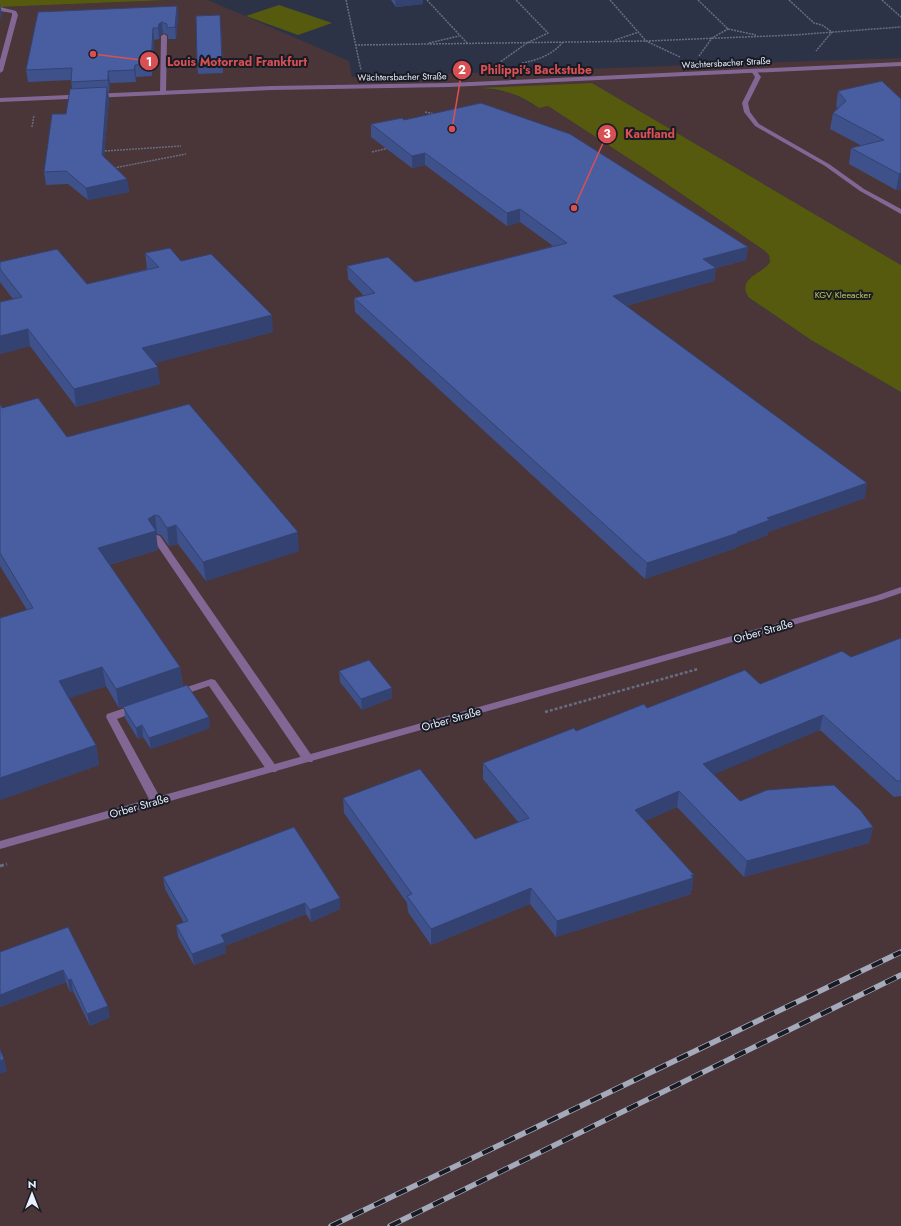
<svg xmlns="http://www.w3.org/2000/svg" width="901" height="1226" viewBox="0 0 901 1226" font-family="Jost,sans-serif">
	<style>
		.industrial { fill: #4a3539 }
		.green { fill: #565a0f }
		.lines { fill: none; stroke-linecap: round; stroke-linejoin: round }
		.path-far2 { stroke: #676e80; stroke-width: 1.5; stroke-dasharray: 2 1; stroke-linecap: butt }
		.path-far1 { stroke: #676e80; stroke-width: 2.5; stroke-dasharray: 3 2; stroke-linecap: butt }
		.path { stroke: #676e80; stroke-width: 3; stroke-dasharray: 4 2.5; stroke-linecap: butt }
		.service { fill: #826795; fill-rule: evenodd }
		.minor { fill: #826795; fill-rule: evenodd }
		.tertiary { fill: #826795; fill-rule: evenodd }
		.rail-casing { stroke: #a4aab9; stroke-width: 5.5 }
		.rail { stroke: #181b24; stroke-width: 4; stroke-dasharray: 12; stroke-linecap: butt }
		.wall { fill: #3f518a }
		.shaded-wall { fill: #334271 }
		.building { fill: #495ea1; stroke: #334271 }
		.labels { text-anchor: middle; stroke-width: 4; stroke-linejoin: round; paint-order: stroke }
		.far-street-label { font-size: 9px; fill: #eaeffc; stroke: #181b24 }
		.far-park-label { font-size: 9px; fill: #c2ca56; stroke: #181b24 }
		.street-label { font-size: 11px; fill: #eaeffc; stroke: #181b24 }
		.leader { fill: none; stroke: #da5052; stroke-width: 1.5 }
		.callout-dot { fill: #da5052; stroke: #181b24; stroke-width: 1.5 }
		.mark-label { font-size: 12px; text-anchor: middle; font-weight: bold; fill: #fff }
		.callout-label { font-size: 12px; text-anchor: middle; font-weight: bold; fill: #da5052; stroke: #181b24; stroke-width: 4; stroke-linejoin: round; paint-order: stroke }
	</style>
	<rect width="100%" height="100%" fill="#2c3347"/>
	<path class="industrial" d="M 168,0 L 208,0 L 349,61 L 352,77 L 901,58 L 901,265 L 592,83 L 488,89 L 512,93 L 539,108 L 548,106 L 645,169 L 765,251 L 769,255 L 770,262 L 767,267 L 750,278 L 746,286 L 746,296 L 811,340 L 901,392 L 901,1226 L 0,1226 L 0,7 Z"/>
	<path class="green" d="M 0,0 L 168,0 L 0,7 Z
		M 279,5 L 332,23 L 298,35 L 246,16 Z
		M 592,83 L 901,265 L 901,392 L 811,340 L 748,297 C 737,277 763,274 770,262 L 769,255 L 765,251 L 645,169 L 548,106 L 539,108 C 518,94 504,89 479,88 Z"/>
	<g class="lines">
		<path class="path-far2" d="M 346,0 L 361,70
			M 427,0 L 467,43
			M 610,0 L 646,41 L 680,57
			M 698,0 L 728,29 L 756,35
			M 789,0 L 814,23 L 822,25 L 832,32 L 816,51
			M 882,0 L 901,17
			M 615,40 L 639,32
			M 429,43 L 459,36
			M 355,45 L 646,41 L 794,35 L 901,27
			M 699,56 L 712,38 L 728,29
			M 522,63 C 538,60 552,55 563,42
			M 496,65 L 527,43 L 548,33 L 516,0
			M 425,112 L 435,114
			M 32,127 L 34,115
			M 105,151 L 181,146
			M 372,152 L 389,148
			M 114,168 L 186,154"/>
		<path class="path-far1" d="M 545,712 L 698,669"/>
		<path class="path" d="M 0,866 L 7,864"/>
		<path class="service" d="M 0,7 L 16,11 L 18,15 L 3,71 L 0,73 L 0,60 L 12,15 L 12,13 L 0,11 Z
			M 164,34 L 167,36 L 166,93 L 163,95 L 160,93 L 161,36 Z
			M 754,69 L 756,70 L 761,77 L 748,103 L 750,112 L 759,124 L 829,164 L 864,189 L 901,209 L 901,214 L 860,191 L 825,166 L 755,126 L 744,112 L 742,103 L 755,77 L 751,71 Z
			M 157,535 L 160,536 L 312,756 L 314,759 L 312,762 L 304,762 L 152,538 Z
			M 211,679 L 215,680 L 276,766 L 278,769 L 276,772 L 268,772 L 209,686 L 179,696 L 174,693 L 175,691 Z
			M 137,704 L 141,706 L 142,708 L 141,710 L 117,719 L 162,801 L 160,804 L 152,804 L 150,801 L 106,717 L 107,714 Z"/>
		<path class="minor" d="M 901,587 L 901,593 L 881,600 L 0,849 L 0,841 L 875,596 Z"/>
		<path class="tertiary" d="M 901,62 L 901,66 L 449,87 L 272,90 L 0,102 L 0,98 L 272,86 L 449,83 Z"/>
		<defs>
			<path id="rail" d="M 331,1226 L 901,952
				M 390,1226 L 901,975"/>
		</defs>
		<use href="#rail" class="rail-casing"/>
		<use href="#rail" class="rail"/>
	</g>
	<path class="wall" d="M 391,0 L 423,0 L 423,4 L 396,7 Z
		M 177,6 L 178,17 L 176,39 L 168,39 L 168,35 L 163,33 L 160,35 L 159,39 L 154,40 L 152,76 L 136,77 L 136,82 L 110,83 L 109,92 L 108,92 L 109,99 L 104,157 L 127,179 L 129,192 L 88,200 L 68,184 L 46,185 L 44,172 L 66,114 L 72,89 L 71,80 L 28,82 L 26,70 Z
		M 221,26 L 223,73 L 198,74 L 197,63 Z
		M 838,91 L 901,99 L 901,189 L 896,190 L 849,164 L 851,148 L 862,146 L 830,129 L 833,113 L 838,109 L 836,106 Z
		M 404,120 L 748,247 L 746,260 L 716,268 L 714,281 L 626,306 L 865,498 L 768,532 L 768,535 L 736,547 L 736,548 L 645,579 L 355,312 L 354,298 L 364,296 L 348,279 L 347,266 L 415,282 L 553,246 L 520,222 L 507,226 L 425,165 L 412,168 L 371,137 L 371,124 Z
		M 145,253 L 181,261 L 273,332 L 155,363 L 160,384 L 76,407 L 30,346 L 0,354 L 0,302 L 13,299 L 0,282 L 0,262 L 87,284 L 147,269 Z
		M 0,406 L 2,408 L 67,437 L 299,551 L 206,581 L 178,544 L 169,546 L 161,535 L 157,534 L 156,534 L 158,550 L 109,565 L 180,667 L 183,686 L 210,728 L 151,749 L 143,737 L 138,739 L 125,718 L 124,707 L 119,708 L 106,686 L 69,698 L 96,745 L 99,765 L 0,800 L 0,618 L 27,610 L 0,566 Z
		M 901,638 L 901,796 L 894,797 L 820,730 L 714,774 L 740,801 L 873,827 L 869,843 L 744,877 L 677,807 L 645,821 L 692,891 L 691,891 L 691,894 L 556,937 L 530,904 L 431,945 L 408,912 L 407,903 L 344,813 L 343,798 L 475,839 L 518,822 L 483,779 L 483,763 L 576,731 L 647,708 L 760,684 L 851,657 Z
		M 339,671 L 392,688 L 392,698 L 362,710 L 340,682 Z
		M 163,877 L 340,898 L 340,909 L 311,922 L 306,914 L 225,946 L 226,953 L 194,965 L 178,937 L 176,925 L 184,923 L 165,889 Z
		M 68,927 L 110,1017 L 90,1026 L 73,991 L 70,992 L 66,982 L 0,1007 L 0,952 Z"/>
	<path class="shaded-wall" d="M 395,0 L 423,0 L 423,4 L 396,7 Z
		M 0,4 L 2,14 L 0,21 Z
		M 177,6 L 178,17 L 176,39 L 175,27 Z
		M 220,15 L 221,26 L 223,73 L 222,61 Z
		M 162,22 L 163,33 L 160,35 L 159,39 L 158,28 L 159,24 Z
		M 153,28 L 154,40 L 152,76 L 151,64 Z
		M 135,65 L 136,77 L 136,82 L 134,70 Z
		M 108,71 L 110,83 L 109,92 L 108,80 Z
		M 107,87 L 109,99 L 103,167 L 102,155 Z
		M 425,153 L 425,165 L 412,168 L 412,156 Z
		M 901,173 L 901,189 L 896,190 L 899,174 Z
		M 127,179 L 129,192 L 88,200 L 86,188 Z
		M 520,209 L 520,222 L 507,226 L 507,213 Z
		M 748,247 L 746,260 L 716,268 L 714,281 L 612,310 L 613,296 L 703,259 Z
		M 272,315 L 273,332 L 144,366 L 142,348 Z
		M 28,329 L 30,346 L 0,354 L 0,336 Z
		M 158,367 L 160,384 L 76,407 L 74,389 Z
		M 867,483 L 865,498 L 768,532 L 768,535 L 736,547 L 736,548 L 645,579 L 647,563 L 737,532 L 767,518 Z
		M 155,515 L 157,534 L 156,534 L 158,550 L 101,567 L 98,548 Z
		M 176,525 L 178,544 L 169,546 L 167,528 Z
		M 298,532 L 299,551 L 206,581 L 203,562 Z
		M 102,667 L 106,686 L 62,701 L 59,681 Z
		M 180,667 L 183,687 L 119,708 L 116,689 Z
		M 392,688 L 392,698 L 362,710 L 361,699 Z
		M 823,715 L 820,730 L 701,780 L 703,764 Z
		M 209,717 L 210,728 L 151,749 L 149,738 Z
		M 142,725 L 143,737 L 138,739 L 136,728 Z
		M 96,745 L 99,765 L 0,800 L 0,778 Z
		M 679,791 L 677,807 L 634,826 L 635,810 Z
		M 873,827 L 869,843 L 744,877 L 747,861 Z
		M 694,875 L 692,891 L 691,891 L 691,894 L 556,937 L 557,921 Z
		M 531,888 L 530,904 L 431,945 L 431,929 Z
		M 340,898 L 340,909 L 311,922 L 310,910 Z
		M 305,903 L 306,914 L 225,946 L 226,953 L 194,965 L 192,954 L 221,935 Z
		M 63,970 L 66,982 L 0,1007 L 0,995 Z
		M 71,979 L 73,991 L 70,992 L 68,980 Z
		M 108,1006 L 110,1017 L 90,1026 L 87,1014 Z
		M 4,1059 L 7,1071 L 0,1074 L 0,1061 Z"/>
	<path class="building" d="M 177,6 L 175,27 L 167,28 L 167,24 L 162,22 L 159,24 L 158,28 L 153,28 L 151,64 L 135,65 L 134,70 L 108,71 L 108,80 L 71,82 L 72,68 L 26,70 L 38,12 Z
		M 220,15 L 222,61 L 197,63 L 196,16 Z
		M 882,81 L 901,99 L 901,173 L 899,174 L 851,148 L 884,140 L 833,113 L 846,101 L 838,91 Z
		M 107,87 L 102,155 L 127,179 L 86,188 L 66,171 L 44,172 L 52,114 L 66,114 L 70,89 Z
		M 481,103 L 570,134 L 748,247 L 703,259 L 716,268 L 613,296 L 867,483 L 767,518 L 770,520 L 737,532 L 738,533 L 647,563 L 354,298 L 375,293 L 347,266 L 388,257 L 415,282 L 567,243 L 520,209 L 507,213 L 425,153 L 412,156 L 371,124 L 402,118 L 404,120 Z
		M 170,248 L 181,261 L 211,254 L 272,315 L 142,348 L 158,367 L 74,389 L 28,329 L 0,336 L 0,302 L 22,297 L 0,269 L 0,262 L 57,249 L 87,284 L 159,267 L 145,253 Z
		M 38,398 L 67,437 L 189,404 L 298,532 L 203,562 L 176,525 L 167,528 L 159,516 L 155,515 L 148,519 L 156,531 L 98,548 L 180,667 L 116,689 L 102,667 L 59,681 L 96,745 L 0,778 L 0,618 L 33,608 L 0,553 L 0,406 L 1,405 L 2,408 Z
		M 901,638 L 901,781 L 897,781 L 823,715 L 703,764 L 740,801 L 767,790 L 834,785 L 861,811 L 873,827 L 747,861 L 679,791 L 635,810 L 694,875 L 691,875 L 693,878 L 557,921 L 531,888 L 431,929 L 407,896 L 412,894 L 343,798 L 420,769 L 475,839 L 529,818 L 483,763 L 574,728 L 576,731 L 644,704 L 647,708 L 745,670 L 760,684 L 842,651 L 851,657 Z
		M 369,660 L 392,688 L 361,699 L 339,671 Z
		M 187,685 L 209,717 L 149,738 L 142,725 L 136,728 L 123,707 Z
		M 294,827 L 340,898 L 310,910 L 305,903 L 221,935 L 225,942 L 192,954 L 176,925 L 188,921 L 163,877 Z
		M 68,927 L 108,1006 L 87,1014 L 71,979 L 68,980 L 63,970 L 0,995 L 0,952 Z
		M 0,1049 L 4,1059 L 0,1061 Z"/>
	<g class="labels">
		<g class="far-street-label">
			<text transform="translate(726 63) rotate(-3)" y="3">Wächtersbacher Straße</text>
			<text transform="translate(402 77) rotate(-1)" y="3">Wächtersbacher Straße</text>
		</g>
		<g class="far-park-label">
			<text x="843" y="298">KGV Kleeacker</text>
		</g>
		<g class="street-label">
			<text transform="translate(763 631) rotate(-16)" y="4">Orber Straße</text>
			<text transform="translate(451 719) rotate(-16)" y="4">Orber Straße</text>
			<text transform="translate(139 806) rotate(-16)" y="4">Orber Straße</text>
		</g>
	</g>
	<path class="leader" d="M93 54L149 61M452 129L462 70M574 208L607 134"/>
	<g class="callout-dot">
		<circle cx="93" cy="54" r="4"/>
		<circle cx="452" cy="129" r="4"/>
		<circle cx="574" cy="208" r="4"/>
		<circle cx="149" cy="61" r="10"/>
		<circle cx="462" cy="70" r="10"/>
		<circle cx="607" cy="134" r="10"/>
	</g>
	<g class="mark-label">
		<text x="149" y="66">1</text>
		<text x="462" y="74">2</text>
		<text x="607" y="138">3</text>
	</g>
	<g class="callout-label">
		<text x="237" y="66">Louis Motorrad Frankfurt</text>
		<text x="536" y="74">Philippi's Backstube</text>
		<text x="650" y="138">Kaufland</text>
	</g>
	<g transform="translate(32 1194)" stroke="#181b24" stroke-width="3" paint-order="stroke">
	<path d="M0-3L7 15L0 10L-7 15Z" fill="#eaeffc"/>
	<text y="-6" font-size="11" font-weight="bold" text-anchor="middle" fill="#eaeffc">N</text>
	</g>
</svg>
